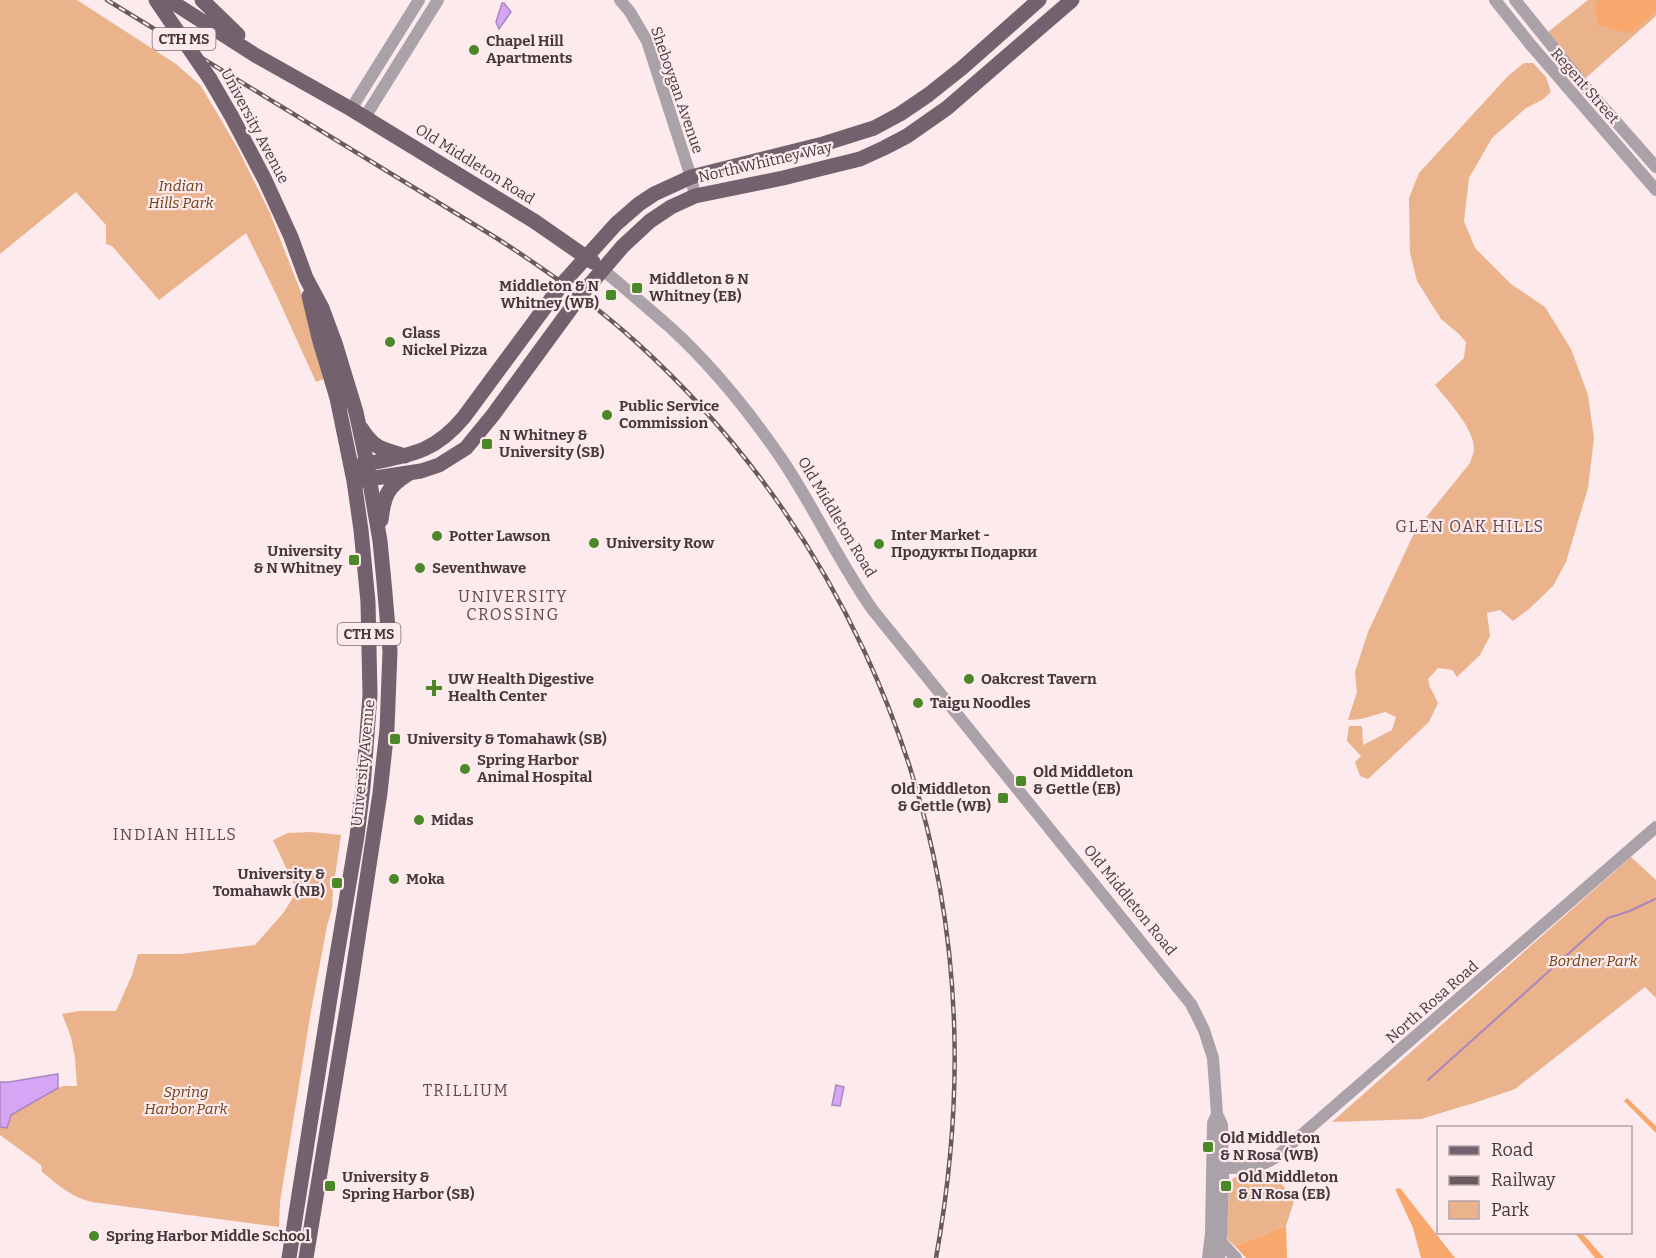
<svg xmlns="http://www.w3.org/2000/svg" width="1656" height="1258" viewBox="0 0 1656 1258" font-family="Bitter,serif">
	<style>
		.green { fill: #ebb38b }
		.forest { fill: #f8a86c }
		.water { fill: #d6a6f6; stroke: #aa85be; stroke-width: 1.5 }
		.lines { fill: none; stroke-linecap: round; stroke-linejoin: round }
		.stream { stroke: #aa85be; stroke-width: 2 }
		.minor { stroke: #aba1a8; stroke-width: 12 }
		.major { stroke: #73616d; stroke-width: 15 }
		.rail-casing { stroke: #685b5e; stroke-width: 4.5 }
		.rail { stroke: #fceaed; stroke-width: 2; stroke-dasharray: 7; stroke-linecap: butt }
		.major-bridge { stroke: #73616d; stroke-width: 15 }
		.poi-dot { fill: #4a8828; stroke: #fceaed; stroke-width: 2 }
		.labels { text-anchor: middle; stroke-width: 4.5; stroke-linejoin: round; paint-order: stroke }
		.shield { fill: #fceaed; stroke: #7c6e71; stroke-width: 1.5 }
		.shield-label { font-size: 14px; font-weight: bold; fill: #45393c }
		.poi-label { font-size: 15px; font-weight: bold; fill: #45393c; stroke: #fceaed; text-anchor: start }
		.street-label { font-size: 15px; fill: #45393c; stroke: #fceaed }
		.park-label { font-size: 15px; font-style: italic; fill: #713e11; stroke: #fceaed }
		.neighbourhood-label { font-size: 16px; letter-spacing: 1.5px; fill: #60484d; stroke: #fceaed }
	</style>
	<rect width="100%" height="100%" fill="#fceaed"/>
	<path class="green" d="M 0,0 L 77,0 L 176,64 L 201,86 L 237,147 L 270,213 L 302,295 L 324,379 L 316,382 L 276,294 L 246,233 L 159,300 L 112,246 L 106,244 L 106,225 L 76,192 L 0,254 Z
		M 1588,0 L 1656,0 L 1656,16 L 1581,82 L 1543,36 Z
		M 1524,63 L 1533,63 L 1546,77 L 1551,92 L 1542,100 L 1526,108 L 1492,138 L 1469,178 L 1464,221 L 1475,248 L 1511,284 L 1545,307 L 1571,349 L 1588,395 L 1594,438 L 1588,488 L 1566,562 L 1553,586 L 1529,609 L 1513,621 L 1500,610 L 1487,613 L 1490,636 L 1480,655 L 1457,677 L 1452,670 L 1438,668 L 1428,679 L 1430,687 L 1438,703 L 1429,722 L 1368,779 L 1360,776 L 1355,762 L 1361,756 L 1347,741 L 1349,726 L 1362,726 L 1363,745 L 1392,730 L 1396,717 L 1385,712 L 1361,719 L 1348,720 L 1357,692 L 1355,672 L 1368,632 L 1415,531 L 1470,463 C 1471,459 1474,453 1474,449 C 1474,428 1448,401 1435,385 L 1464,358 L 1466,342 L 1459,334 L 1441,319 L 1417,281 L 1410,253 L 1409,198 L 1419,173 L 1508,76 Z
		M 310,832 L 341,835 L 333,890 L 332,908 L 327,926 L 311,1011 L 280,1202 L 279,1227 L 92,1202 C 73,1198 58,1185 42,1172 L 41,1165 L 0,1135 L 0,1127 L 7,1128 L 11,1115 L 58,1088 L 63,1086 L 77,1086 L 75,1058 L 71,1037 L 62,1014 L 79,1011 L 116,1011 L 132,975 L 138,954 L 182,954 L 255,945 L 284,912 L 297,891 L 273,840 L 288,833 Z
		M 1631,857 L 1656,880 L 1656,998 L 1645,987 L 1515,1089 L 1477,1102 L 1421,1119 L 1332,1122 Z
		M 1269,1171 L 1276,1174 L 1286,1190 L 1295,1198 L 1286,1226 L 1235,1246 L 1228,1240 L 1227,1235 L 1229,1182 L 1235,1177 L 1252,1176 Z"/>
	<path class="forest" d="M 1599,0 L 1656,0 L 1656,11 L 1632,33 L 1620,31 L 1598,25 L 1596,14 L 1596,3 Z
		M 1627,1098 L 1656,1126 L 1656,1133 L 1624,1101 Z
		M 1400,1188 L 1455,1258 L 1421,1258 L 1413,1228 L 1395,1189 Z
		M 1286,1226 L 1287,1258 L 1246,1258 L 1235,1246 Z
		M 1575,1233 L 1582,1233 L 1604,1258 L 1595,1258 Z"/>
	<path class="water" d="M 502,3 L 504,3 L 511,12 L 499,29 L 496,22 Z
		M 58,1074 L 58,1088 L 11,1115 L 7,1128 L 0,1127 L 0,1082 L 9,1082 Z
		M 836,1085 L 844,1087 L 840,1106 L 832,1105 Z"/>
	<g class="lines">
		<path class="stream" d="M 1428,1080 L 1608,918 L 1630,911 L 1655,899"/>
		<path class="minor" d="M 620,0 L 630,12 L 647,41 L 691,177 L 695,196
			M 1495,0 L 1530,44 L 1656,190
			M 1515,0 L 1581,82 L 1656,167
			M 351,109 L 419,0
			M 365,117 L 438,0
			M 603,270 C 626,289 649,309 672,329 C 714,368 751,414 783,461 C 815,509 839,562 872,609 L 1191,1004 L 1204,1030 L 1213,1058 L 1217,1114 L 1222,1125 L 1223,1177 L 1221,1242 L 1219,1258
			M 1213,1168 C 1234,1168 1257,1169 1275,1158 L 1656,827
			M 1221,1242 L 1236,1258
			M 1208,1258 L 1211,1233 L 1213,1123 L 1217,1114"/>
		<path class="major" d="M 169,0 L 255,55 L 351,109 L 534,221 L 593,262
			M 202,0 L 238,35
			M 210,79 L 232,117 L 265,180 L 291,237 L 306,278 L 322,308 L 335,343 L 356,412 L 365,454 L 380,541 L 384,582 L 390,651 L 387,729 L 380,793 L 350,991 L 306,1258
			M 361,428 C 375,450 382,448 405,456
			M 357,466 C 404,455 431,457 464,417 L 563,283 L 616,224 L 639,204 L 654,194 L 691,177 L 823,144 L 874,128 L 900,114 L 928,95 L 962,68 L 1039,0
			M 362,480 L 421,471 L 439,465 L 466,448 L 493,415 L 580,296 L 623,246 L 650,221 L 671,207 L 695,196 L 783,178 L 860,159 L 884,148 L 907,136 L 947,108 L 1072,0
			M 381,520 C 384,496 387,487 408,474
			M 289,1258 L 333,979 L 357,836 L 363,787 L 370,695 L 368,602 L 361,530 L 354,481 L 337,398 L 319,338 L 309,296"/>
		<defs>
			<path id="rail" d="M 107,0 L 498,239 C 546,270 593,303 636,342 C 828,516 945,762 954,1022 C 957,1101 950,1180 936,1258"/>
		</defs>
		<use href="#rail" class="rail-casing"/>
		<use href="#rail" class="rail"/>
		<path class="major-bridge" d="M 156,0 L 210,79"/>
	</g>
	<g class="poi-dot">
		<circle cx="474" cy="50" r="6"/>
		<rect x="631" y="282" width="12" height="12" rx="3"/>
		<rect x="605" y="289" width="12" height="12" rx="3"/>
		<circle cx="390" cy="342" r="6"/>
		<circle cx="607" cy="415" r="6"/>
		<rect x="481" y="438" width="12" height="12" rx="3"/>
		<circle cx="437" cy="536" r="6"/>
		<circle cx="594" cy="543" r="6"/>
		<circle cx="879" cy="544" r="6"/>
		<rect x="348" y="554" width="12" height="12" rx="3"/>
		<circle cx="420" cy="568" r="6"/>
		<circle cx="969" cy="679" r="6"/>
		<path d="M431 679h6v6h6v6h-6v6h-6v-6h-6v-6h6z"/>
		<circle cx="918" cy="703" r="6"/>
		<rect x="389" y="733" width="12" height="12" rx="3"/>
		<circle cx="465" cy="769" r="6"/>
		<rect x="1015" y="775" width="12" height="12" rx="3"/>
		<rect x="997" y="792" width="12" height="12" rx="3"/>
		<circle cx="419" cy="820" r="6"/>
		<circle cx="394" cy="879" r="6"/>
		<rect x="331" y="877" width="12" height="12" rx="3"/>
		<rect x="1202" y="1141" width="12" height="12" rx="3"/>
		<rect x="324" y="1180" width="12" height="12" rx="3"/>
		<rect x="1220" y="1180" width="12" height="12" rx="3"/>
		<circle cx="94" cy="1236" r="6"/>
	</g>
	<g class="labels">
		<g class="shield">
			<rect x="152.5" y="28" width="63" height="22" rx="4.5"/>
			<rect x="337.5" y="623" width="63" height="22" rx="4.5"/>
		</g>
		<g class="shield-label">
			<text x="184" y="44">CTH MS</text>
			<text x="369" y="639">CTH MS</text>
		</g>
		<g class="poi-label">
			<text x="486" y="46">Chapel Hill<tspan x="486" dy="17">Apartments</tspan></text>
			<text x="649" y="284">Middleton &amp; N<tspan x="649" dy="17">Whitney (EB)</tspan></text>
			<text x="599" y="291" text-anchor="end">Middleton &amp; N<tspan x="599" dy="17">Whitney (WB)</tspan></text>
			<text x="402" y="338">Glass<tspan x="402" dy="17">Nickel Pizza</tspan></text>
			<text x="619" y="411">Public Service<tspan x="619" dy="17">Commission</tspan></text>
			<text x="499" y="440">N Whitney &amp;<tspan x="499" dy="17">University (SB)</tspan></text>
			<text x="891" y="540">Inter Market -<tspan x="891" dy="17">Продукты Подарки</tspan></text>
			<text x="449" y="541">Potter Lawson</text>
			<text x="606" y="548">University Row</text>
			<text x="342" y="556" text-anchor="end">University<tspan x="342" dy="17">&amp; N Whitney</tspan></text>
			<text x="432" y="573">Seventhwave</text>
			<text x="448" y="684">UW Health Digestive<tspan x="448" dy="17">Health Center</tspan></text>
			<text x="981" y="684">Oakcrest Tavern</text>
			<text x="930" y="708">Taigu Noodles</text>
			<text x="407" y="744">University &amp; Tomahawk (SB)</text>
			<text x="477" y="765">Spring Harbor<tspan x="477" dy="17">Animal Hospital</tspan></text>
			<text x="1033" y="777">Old Middleton<tspan x="1033" dy="17">&amp; Gettle (EB)</tspan></text>
			<text x="991" y="794" text-anchor="end">Old Middleton<tspan x="991" dy="17">&amp; Gettle (WB)</tspan></text>
			<text x="431" y="825">Midas</text>
			<text x="325" y="879" text-anchor="end">University &amp;<tspan x="325" dy="17">Tomahawk (NB)</tspan></text>
			<text x="406" y="884">Moka</text>
			<text x="1220" y="1143">Old Middleton<tspan x="1220" dy="17">&amp; N Rosa (WB)</tspan></text>
			<text x="342" y="1182">University &amp;<tspan x="342" dy="17">Spring Harbor (SB)</tspan></text>
			<text x="1238" y="1182">Old Middleton<tspan x="1238" dy="17">&amp; N Rosa (EB)</tspan></text>
			<text x="106" y="1241">Spring Harbor Middle School</text>
		</g>
		<g class="street-label">
			<text transform="translate(1585 86) rotate(49)" y="5">Regent Street</text>
			<text transform="translate(677 90) rotate(71)" y="5">Sheboygan Avenue</text>
			<text transform="translate(255 126) rotate(62)" y="5">University Avenue</text>
			<text transform="translate(765 162) rotate(-13)" y="5">North Whitney Way</text>
			<text transform="translate(475 164) rotate(32)" y="5">Old Middleton Road</text>
			<text transform="translate(837 517) rotate(59)" y="5">Old Middleton Road</text>
			<text transform="translate(363 763) rotate(-84)" y="5">University Avenue</text>
			<text transform="translate(1130 900) rotate(51)" y="5">Old Middleton Road</text>
			<text transform="translate(1432 1002) rotate(-41)" y="5">North Rosa Road</text>
		</g>
		<g class="park-label">
			<text x="181" y="191">Indian<tspan x="181" dy="17">Hills Park</tspan></text>
			<text x="1593" y="966">Bordner Park</text>
			<text x="186" y="1097">Spring<tspan x="186" dy="17">Harbor Park</tspan></text>
		</g>
		<g class="neighbourhood-label">
			<text x="1470" y="532">GLEN OAK HILLS</text>
			<text x="513" y="602">UNIVERSITY<tspan x="513" dy="18">CROSSING</tspan></text>
			<text x="175" y="840">INDIAN HILLS</text>
			<text x="466" y="1096">TRILLIUM</text>
		</g>
	</g>
	<rect x="1437" y="1126" width="195" height="108" fill="#fceaed" stroke="#b3a3a6" stroke-width="1.5"/>
	<rect x="1449" y="1146" width="30" height="9" fill="#73616d" stroke="#b3a3a6" stroke-width="1.5"/>
	<text x="1491" y="1156" font-size="18" fill="#45393c">Road</text>
	<rect x="1449" y="1176" width="30" height="9" fill="#685b5e" stroke="#b3a3a6" stroke-width="1.5"/>
	<text x="1491" y="1186" font-size="18" fill="#45393c">Railway</text>
	<rect x="1449" y="1201" width="30" height="18" fill="#ebb38b" stroke="#b3a3a6" stroke-width="1.5"/>
	<text x="1491" y="1216" font-size="18" fill="#45393c">Park</text>
</svg>
